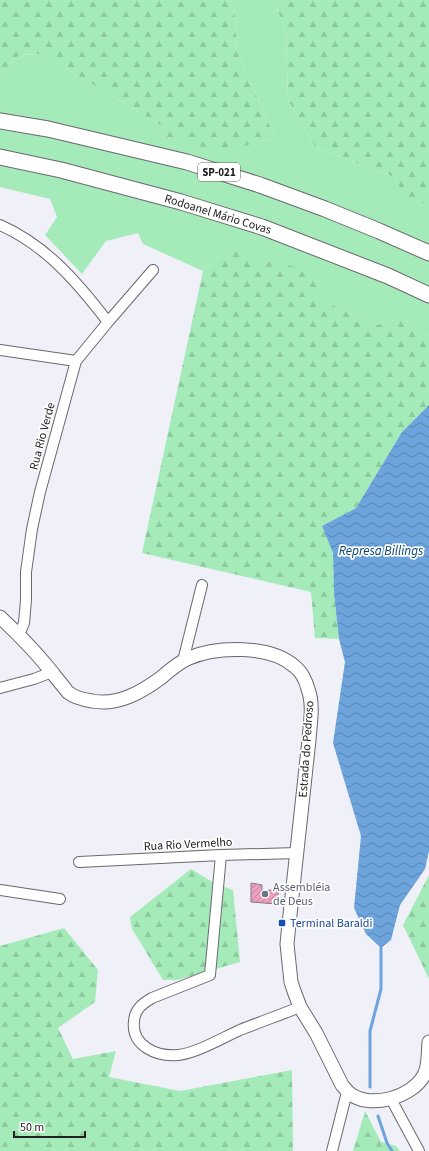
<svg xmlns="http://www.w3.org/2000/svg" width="429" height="1151" viewBox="0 0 429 1151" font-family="'Source Sans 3',sans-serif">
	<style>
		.grass { fill: #a5ebb9 }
		.forest { fill: url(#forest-firs) }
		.water { fill: url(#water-waves) }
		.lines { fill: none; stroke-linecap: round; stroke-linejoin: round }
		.stream { stroke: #6da4dc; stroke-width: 3 }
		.building { fill: url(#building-hatch); stroke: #827a7d }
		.minor-casing { stroke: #68686f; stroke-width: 12 }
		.major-casing { stroke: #68686f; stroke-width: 15 }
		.highway-casing { stroke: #68686f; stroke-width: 17 }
		.minor { stroke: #fff; stroke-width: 10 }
		.major { stroke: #fff; stroke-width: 13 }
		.highway { stroke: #fff; stroke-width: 15 }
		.worship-dot { fill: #6b7280; stroke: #fff; stroke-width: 1.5 }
		.transit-dot { fill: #1a4fb4; stroke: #fff; stroke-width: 1.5 }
		.labels { text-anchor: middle; stroke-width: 3.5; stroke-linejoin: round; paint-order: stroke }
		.shield { fill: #fff; stroke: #636365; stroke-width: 1 }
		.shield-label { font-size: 11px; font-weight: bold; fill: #202023 }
		.street-label { font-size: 12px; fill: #202023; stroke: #fff }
		.worship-label { font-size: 12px; fill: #5b616d; stroke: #fff; text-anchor: start }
		.transit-label { font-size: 12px; fill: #164399; stroke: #fff; text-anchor: start }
		.water-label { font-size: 13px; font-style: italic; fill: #044477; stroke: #fff }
	</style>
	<defs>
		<pattern id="forest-firs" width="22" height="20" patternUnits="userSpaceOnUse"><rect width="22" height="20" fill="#a5ebb9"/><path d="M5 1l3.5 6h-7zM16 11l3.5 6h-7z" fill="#8ec99f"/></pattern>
		<pattern id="water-waves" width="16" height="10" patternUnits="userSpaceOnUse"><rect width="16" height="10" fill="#6da4dc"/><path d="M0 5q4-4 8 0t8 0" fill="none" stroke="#5985b2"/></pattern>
		<pattern id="building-hatch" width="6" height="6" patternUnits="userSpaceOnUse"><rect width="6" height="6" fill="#eea0c0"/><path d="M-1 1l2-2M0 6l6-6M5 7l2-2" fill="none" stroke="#c0829c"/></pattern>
	</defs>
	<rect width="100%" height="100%" fill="#f0f0f8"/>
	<path class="grass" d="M 235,0 L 273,0 L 286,30 L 288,100 L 316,148 L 397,178 L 418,203 L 429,201 L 429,335 L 402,318 L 378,325 L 320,300 L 227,250 L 203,271 L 143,244 L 138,233 L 106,241 L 82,274 L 45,235 L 57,217 L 50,199 L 0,187 L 0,75 L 19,55 L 42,54 L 164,127 L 262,141 L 276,140 L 237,51 L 234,3 Z"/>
	<path class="forest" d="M 0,0 L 235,0 L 234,4 L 237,51 L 276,140 L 262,141 L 223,152 L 164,138 L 164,127 L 42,54 L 19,55 L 0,75 Z
		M 273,0 L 429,0 L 429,201 L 418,204 L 402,197 L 397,178 L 316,148 L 288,100 L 286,30 Z
		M 227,250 L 300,268 L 319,287 L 320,300 L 378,325 L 402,318 L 429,335 L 429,405 L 402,432 L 356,508 L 322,526 L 333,553 L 334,594 L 339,639 L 315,638 L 311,592 L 142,553 L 203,271 Z
		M 191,869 L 214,883 L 233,890 L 240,962 L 177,980 L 163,980 L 132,929 L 130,917 Z
		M 429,875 L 429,979 L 403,925 Z
		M 64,928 L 98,970 L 95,1002 L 58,1028 L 73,1059 L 116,1051 L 109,1077 L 180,1091 L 292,1070 L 293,1151 L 0,1151 L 0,946 Z
		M 365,1111 L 381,1142 L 396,1146 L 400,1151 L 353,1151 Z"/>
	<path class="water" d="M 429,405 L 429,851 L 425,869 L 400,905 L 391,940 L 381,948 L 366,934 L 354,908 L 361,836 L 333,743 L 345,662 L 339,639 L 334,594 L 333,553 L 322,526 L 356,508 L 402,432 Z"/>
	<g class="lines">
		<path class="stream" d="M 370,1087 L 370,1031 L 381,989 L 381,948
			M 378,1116 L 387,1143 L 392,1151"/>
	</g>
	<path class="building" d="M 251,883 L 262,885 L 262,891 L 281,889 L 277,896 L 277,904 L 251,902 Z"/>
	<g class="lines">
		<defs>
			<path id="minor" d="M 0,225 C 46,245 78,283 108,322
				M 0,350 L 76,361
				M 19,635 L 24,623 L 26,600 L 26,572 L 32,529 L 40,492 L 76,361 L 108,322 L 153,270
				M 183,661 L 202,585
				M 0,688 L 34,679 L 52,672
				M 221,855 L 210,975 L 152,998 C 142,1004 135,1009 134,1021 C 131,1046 157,1057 178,1055 C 197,1053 222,1038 240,1030 C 260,1022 280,1015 300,1007
				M 79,862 L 221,855 L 297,853
				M 0,890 L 60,899
				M 391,1099 L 419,1151
				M 332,1151 L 347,1092"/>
			<path id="major" d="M 0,617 C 16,632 32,648 46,665 C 52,672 57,679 63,686 C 65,688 67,692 69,693 C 74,697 86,700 92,701 C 118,706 142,692 162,677 C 170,670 179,662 189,658 C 217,646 270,645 294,666 C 301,671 306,681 308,689 C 314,705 310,724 309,740 L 289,924 L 287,944 L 291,982 L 294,991 L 300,1007 L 316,1033 L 342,1085 C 344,1087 346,1090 348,1092 C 368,1111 415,1097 425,1073 C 429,1064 428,1052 429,1042"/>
			<path id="highway" d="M 0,121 L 48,129 L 187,162 L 260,185 L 325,209 L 379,231 L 429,253
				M 0,157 L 61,170 L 181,202 L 262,227 L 388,276 L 429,295"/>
		</defs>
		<use href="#minor" class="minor-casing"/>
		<use href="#major" class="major-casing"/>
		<use href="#highway" class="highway-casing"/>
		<use href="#minor" class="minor"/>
		<use href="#major" class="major"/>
		<use href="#highway" class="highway"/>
	</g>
	<circle class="worship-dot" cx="265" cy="894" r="4"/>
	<rect class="transit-dot" x="278" y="919" width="8" height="8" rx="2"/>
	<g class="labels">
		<rect class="shield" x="198" y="163" width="42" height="18" rx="3"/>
		<g class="shield-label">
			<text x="219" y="176">SP-021</text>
		</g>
		<g class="street-label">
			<text transform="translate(218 214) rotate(17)" y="4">Rodoanel Mário Covas</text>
			<text transform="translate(42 436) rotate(-75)" y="4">Rua Rio Verde</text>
			<text transform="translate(306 749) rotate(-86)" y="4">Estrada do Pedroso</text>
			<text transform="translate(188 844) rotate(-3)" y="4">Rua Rio Vermelho</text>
		</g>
		<g class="worship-label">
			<text x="273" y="891">Assembléia<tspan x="273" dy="14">de Deus</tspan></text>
		</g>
		<g class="transit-label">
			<text x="290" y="927">Terminal Baraldi</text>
		</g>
		<g class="water-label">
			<text x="381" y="555">Represa Billings</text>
		</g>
	</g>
	<path d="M14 1131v6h71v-6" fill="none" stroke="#202023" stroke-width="2"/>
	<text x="20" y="1131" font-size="12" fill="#202023" stroke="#ffffff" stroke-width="3" paint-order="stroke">50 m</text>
</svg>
